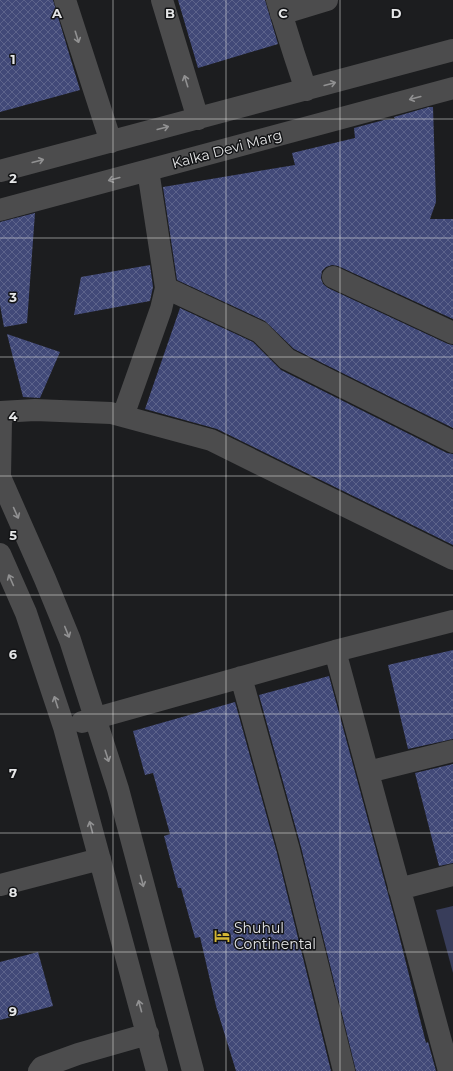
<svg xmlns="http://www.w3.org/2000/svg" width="453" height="1071" viewBox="0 0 453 1071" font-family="Montserrat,sans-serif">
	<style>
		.park { fill: #383d5a }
		.building { fill: url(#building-cross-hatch) }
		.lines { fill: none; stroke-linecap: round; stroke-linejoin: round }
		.minor { stroke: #4c4c4d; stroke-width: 22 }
		.oneway { stroke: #919192 }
		.grid { fill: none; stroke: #e5e6e7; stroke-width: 1; stroke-opacity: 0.55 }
		.labels { text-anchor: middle; stroke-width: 3; stroke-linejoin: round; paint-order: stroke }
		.street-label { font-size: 14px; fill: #e5e6e7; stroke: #131416 }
		.poi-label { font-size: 14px; fill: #e5e6e7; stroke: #131416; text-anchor: start }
		.grid-label { font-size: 13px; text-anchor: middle; font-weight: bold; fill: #e5e6e7; stroke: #131416; stroke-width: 3; stroke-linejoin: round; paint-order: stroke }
	</style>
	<defs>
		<pattern id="building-cross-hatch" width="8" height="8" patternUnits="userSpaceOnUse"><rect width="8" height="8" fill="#414978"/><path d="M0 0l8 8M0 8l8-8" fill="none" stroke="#5c638b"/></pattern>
	</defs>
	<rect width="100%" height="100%" fill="#1c1d1f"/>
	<path class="park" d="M 453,906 L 453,973 L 436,910 Z"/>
	<path class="building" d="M 0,0 L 53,0 L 80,90 L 0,112 Z
		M 178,0 L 265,0 L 278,44 L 198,68 Z
		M 429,107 L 433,107 L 436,202 L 430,219 L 453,219 L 453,319 L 338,266 L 332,265 L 326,267 L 322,271 L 321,278 L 323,284 L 328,288 L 448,344 L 453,345 L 453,428 L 294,349 L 265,321 L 177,280 L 163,187 L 295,165 L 292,153 L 355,138 L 354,128 L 384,120 L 395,119 L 394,117 Z
		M 35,213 L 27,323 L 4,327 L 0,305 L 0,222 Z
		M 150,265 L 153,287 L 150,301 L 74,315 L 81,277 Z
		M 180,308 L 253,342 L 281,370 L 447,453 L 453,454 L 453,545 L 217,429 L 145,409 Z
		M 7,334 L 60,352 L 40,398 L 23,397 Z
		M 453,650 L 453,739 L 408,749 L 388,665 Z
		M 329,676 L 397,927 L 426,1043 L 428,1042 L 436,1071 L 356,1071 L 301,847 L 259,695 Z
		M 235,702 L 277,853 L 331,1071 L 236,1071 L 216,1006 L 200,937 L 195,938 L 181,888 L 178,888 L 164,836 L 170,834 L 153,773 L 145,775 L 133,731 Z
		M 453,764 L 453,863 L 439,866 L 415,773 Z
		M 38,952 L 53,1006 L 0,1020 L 0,962 Z"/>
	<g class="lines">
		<path class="minor" d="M 65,0 L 111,142
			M 162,0 L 198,119
			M 277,0 L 294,54 L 306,90
			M 281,14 L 327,0
			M 0,171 L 453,50
			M 0,210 L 453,88
			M 333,277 L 453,333
			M 166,288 L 260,332 L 287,359 L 453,442
			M 0,412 L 35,410 L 111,413 L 211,440 L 453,559
			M 0,412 L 1,420 L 0,477
			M 123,416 L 161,309 L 166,288 L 148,170
			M 0,477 L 45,579 L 70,640 L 118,789 L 193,1071
			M 0,554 L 26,613 L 64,727 L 157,1071
			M 335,651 L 449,1071
			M 241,677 L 289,850 L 344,1071
			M 82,722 L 335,651 L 453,621
			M 368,772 L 453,751
			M 0,885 L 100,859
			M 399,889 L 453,875
			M 39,1071 L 42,1067 L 78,1054 L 148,1034"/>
	</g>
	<defs><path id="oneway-shaft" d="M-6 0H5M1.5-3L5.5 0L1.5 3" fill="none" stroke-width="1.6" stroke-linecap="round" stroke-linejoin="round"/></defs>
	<g class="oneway">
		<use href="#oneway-shaft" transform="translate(77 37) rotate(73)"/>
		<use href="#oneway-shaft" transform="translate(186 81) rotate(-107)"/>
		<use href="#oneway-shaft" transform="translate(330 84) rotate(-15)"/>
		<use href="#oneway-shaft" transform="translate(415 98) rotate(165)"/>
		<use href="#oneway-shaft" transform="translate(163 128) rotate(-15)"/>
		<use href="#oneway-shaft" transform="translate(38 161) rotate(-15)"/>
		<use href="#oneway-shaft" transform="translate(114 179) rotate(165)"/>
		<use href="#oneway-shaft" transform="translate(16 513) rotate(66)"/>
		<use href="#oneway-shaft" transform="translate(11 580) rotate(-114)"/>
		<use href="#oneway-shaft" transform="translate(67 632) rotate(68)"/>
		<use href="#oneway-shaft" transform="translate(56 702) rotate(-108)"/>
		<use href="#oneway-shaft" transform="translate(107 756) rotate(72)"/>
		<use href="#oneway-shaft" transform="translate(91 827) rotate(-105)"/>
		<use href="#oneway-shaft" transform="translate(142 881) rotate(75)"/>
		<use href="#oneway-shaft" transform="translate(140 1006) rotate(-105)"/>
	</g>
	<path class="grid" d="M 113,0 L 113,1071M 226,0 L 226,1071M 340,0 L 340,1071M 0,119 L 453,119M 0,238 L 453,238M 0,357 L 453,357M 0,476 L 453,476M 0,595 L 453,595M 0,714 L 453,714M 0,833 L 453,833M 0,952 L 453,952"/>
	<defs>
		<symbol id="hotel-bare" viewBox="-9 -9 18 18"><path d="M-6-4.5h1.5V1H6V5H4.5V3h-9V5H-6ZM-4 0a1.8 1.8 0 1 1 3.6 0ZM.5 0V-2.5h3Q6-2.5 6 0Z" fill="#d4b635" stroke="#131416" stroke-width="2.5" paint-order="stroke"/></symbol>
	</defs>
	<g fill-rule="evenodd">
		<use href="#hotel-bare" x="211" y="925" width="22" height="22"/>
	</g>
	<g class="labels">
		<g class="street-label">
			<text transform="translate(227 149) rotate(-15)" y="5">Kalka Devi Marg</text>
		</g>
		<g class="poi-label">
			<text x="234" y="933">Shuhul<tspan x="234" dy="16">Continental</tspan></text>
		</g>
	</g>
	<g class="grid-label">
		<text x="57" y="18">A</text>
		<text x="170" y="18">B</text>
		<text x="283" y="18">C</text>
		<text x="396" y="18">D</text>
		<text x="13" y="64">1</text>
		<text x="13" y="183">2</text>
		<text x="13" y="302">3</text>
		<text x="13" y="421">4</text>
		<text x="13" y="540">5</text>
		<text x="13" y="659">6</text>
		<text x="13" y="778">7</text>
		<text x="13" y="897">8</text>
		<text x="13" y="1016">9</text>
	</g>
</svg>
